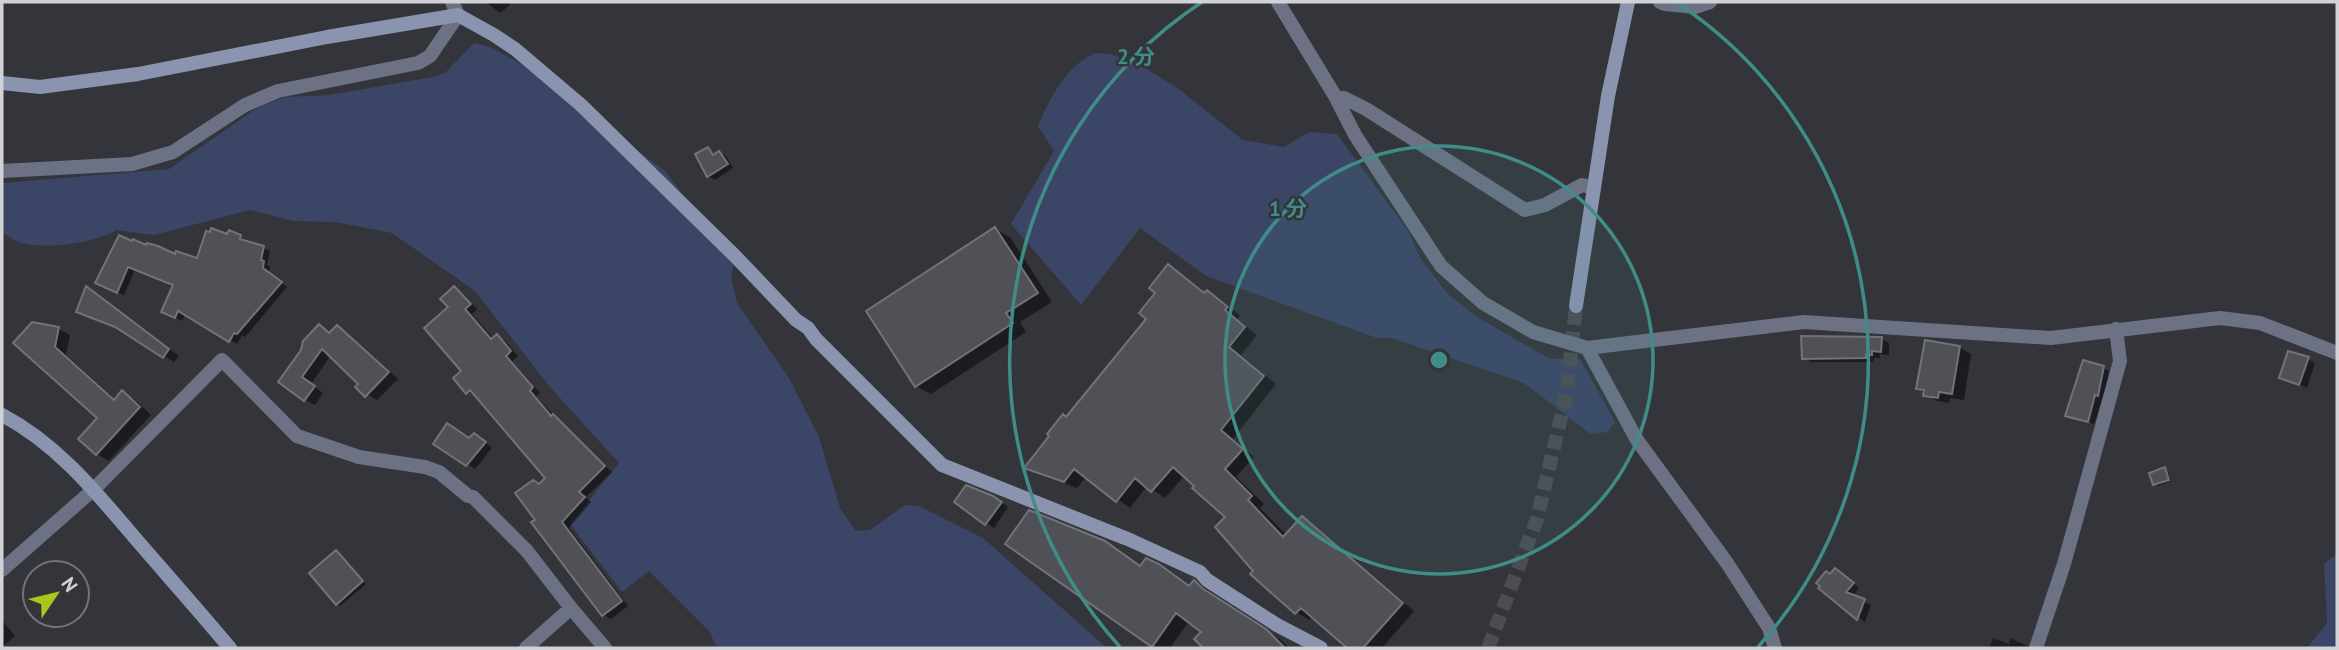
<svg xmlns="http://www.w3.org/2000/svg" width="2339" height="650" viewBox="0 0 2339 650" font-family="'PT Sans','Noto Sans JP',sans-serif">
	<style>
		.green { fill: #3b4565 }
		.shadow { fill: #0007 }
		.building { fill: #505157; stroke: #717379; stroke-width: 2 }
		.lines { fill: none; stroke-linecap: round; stroke-linejoin: round }
		.secondary-tunnel { stroke: #4c4d51; stroke-width: 14; stroke-dasharray: 14 7; stroke-linecap: butt }
		.street { stroke: #6c7284; stroke-width: 14 }
		.secondary { stroke: #8a94af; stroke-width: 14 }
		.ring { fill: none; stroke: #408d88; stroke-width: 3.5 }
		.centre { fill: #408d88; stroke: #34353a; stroke-width: 3.5 }
		.ring-label { font-size: 21px; text-anchor: middle; font-weight: bold; fill: #408d88; stroke: #34353a; stroke-width: 5; stroke-linejoin: round; paint-order: stroke }
	</style>
	<rect width="100%" height="100%" fill="#34353a"/>
	<path class="green" d="M 474,43 L 490,47 L 527,67 L 666,172 L 734,263 L 731,276 L 737,303 L 789,378 L 819,437 L 840,508 L 856,531 L 870,530 L 905,505 L 919,506 L 983,538 L 1107,648 L 717,648 L 709,631 L 649,571 L 622,592 L 570,524 L 619,463 L 549,386 L 475,291 L 392,233 L 335,222 L 293,221 L 250,210 L 154,235 L 116,230 C 95,243 46,250 22,243 C 15,241 8,236 2,232 L 2,183 L 169,169 L 260,106 L 286,97 L 329,95 L 433,77 L 446,72 Z
		M 1095,53 L 1110,54 L 1137,63 L 1176,87 L 1243,140 L 1284,147 L 1309,132 L 1337,134 L 1408,231 L 1420,258 L 1447,293 L 1477,317 L 1550,359 L 1580,359 L 1615,422 L 1607,432 L 1591,434 L 1524,383 L 1392,338 L 1377,338 L 1206,276 L 1140,228 L 1081,305 L 1011,224 L 1054,151 L 1038,126 C 1049,99 1067,65 1095,53 Z
		M 2337,554 L 2337,648 L 2307,648 L 2327,623 L 2324,564 Z"/>
	<path class="shadow" d="M 486,2 L 507,2 L 510,5 L 500,13 Z
		M 708,149 L 716,155 L 719,153 L 726,156 L 733,168 L 715,180 L 708,176 Z
		M 995,229 L 1010,237 L 1052,302 L 1020,322 L 1026,332 L 931,394 L 916,386 Z
		M 120,237 L 176,257 L 198,260 L 228,237 L 240,237 L 247,240 L 246,242 L 270,251 L 267,265 L 270,267 L 269,273 L 287,287 L 245,337 L 242,335 L 237,344 L 186,313 L 182,321 L 169,315 L 174,285 L 135,270 L 124,295 L 104,286 Z
		M 1168,266 L 1206,294 L 1207,292 L 1220,300 L 1240,315 L 1237,319 L 1257,335 L 1241,355 L 1276,384 L 1233,439 L 1254,457 L 1236,477 L 1264,504 L 1260,508 L 1287,536 L 1302,518 L 1315,526 L 1414,611 L 1382,648 L 1350,648 L 1313,616 L 1309,620 L 1296,612 L 1255,571 L 1227,517 L 1184,476 L 1165,498 L 1147,486 L 1130,508 L 1087,476 L 1077,488 L 1039,474 L 1027,467 L 1148,319 Z
		M 87,288 L 179,356 L 174,362 L 125,331 L 78,312 Z
		M 454,288 L 462,293 L 477,309 L 472,314 L 494,339 L 497,336 L 505,341 L 518,356 L 512,361 L 540,393 L 536,396 L 555,417 L 612,472 L 586,497 L 591,502 L 569,528 L 628,606 L 611,619 L 604,615 L 534,523 L 537,520 L 540,485 L 547,478 L 477,395 L 468,392 L 451,307 Z
		M 33,324 L 59,329 L 70,335 L 66,355 L 116,400 L 122,393 L 134,399 L 151,415 L 109,461 L 97,454 L 99,418 Z
		M 320,326 L 331,333 L 338,327 L 347,333 L 398,379 L 377,400 L 367,394 L 361,384 L 331,355 L 311,384 L 323,393 L 315,405 L 305,400 L 280,382 Z
		M 1881,339 L 1889,343 L 1889,355 L 1880,354 L 1880,358 L 1874,358 L 1873,362 L 1812,362 L 1804,358 Z
		M 1959,347 L 1971,354 L 1964,400 L 1950,398 L 1949,403 L 1937,401 L 1918,388 Z
		M 2308,359 L 2315,363 L 2307,388 L 2281,377 Z
		M 2103,368 L 2109,371 L 2106,388 L 2094,424 L 2068,415 Z
		M 482,439 L 492,448 L 475,469 L 436,443 Z
		M 2164,469 L 2168,471 L 2171,481 L 2158,486 L 2155,484 Z
		M 956,502 L 1001,502 L 1008,507 L 994,528 Z
		M 1105,542 L 1142,567 L 1159,566 L 1191,587 L 1195,582 L 1208,590 L 1215,598 L 1280,639 L 1289,648 L 1205,648 L 1196,639 L 1204,632 L 1189,621 L 1170,648 L 1157,648 L 1153,646 Z
		M 336,552 L 366,584 L 340,606 L 337,604 Z
		M 1843,574 L 1859,588 L 1852,597 L 1871,605 L 1865,622 L 1821,588 L 1831,576 Z
		M 2,620 L 15,636 L 2,647 Z
		M 1993,638 L 2009,644 L 2010,638 L 2032,648 L 1989,648 Z"/>
	<path class="building" d="M 708,147 L 713,155 L 719,151 L 728,164 L 707,177 L 695,154 Z
		M 995,227 L 1038,293 L 1006,313 L 1013,323 L 915,387 L 866,311 Z
		M 211,228 L 227,234 L 229,230 L 241,235 L 240,239 L 264,246 L 261,260 L 264,261 L 263,268 L 282,282 L 237,334 L 234,333 L 229,342 L 178,311 L 175,318 L 161,312 L 173,285 L 128,267 L 117,293 L 95,283 L 119,235 L 132,241 L 133,239 L 146,245 L 147,243 L 158,246 L 175,254 L 176,251 L 197,258 L 206,231 L 210,232 Z
		M 1168,264 L 1204,293 L 1207,290 L 1228,307 L 1225,310 L 1245,327 L 1229,347 L 1264,376 L 1221,430 L 1243,449 L 1225,469 L 1252,496 L 1248,500 L 1283,537 L 1302,516 L 1403,603 L 1363,648 L 1347,648 L 1301,608 L 1295,614 L 1250,574 L 1253,571 L 1215,527 L 1225,517 L 1192,488 L 1194,486 L 1173,467 L 1151,492 L 1135,478 L 1116,502 L 1074,469 L 1064,482 L 1024,468 L 1049,436 L 1047,434 L 1063,414 L 1066,417 L 1146,319 L 1139,313 L 1155,293 L 1149,288 Z
		M 86,286 L 169,349 L 163,358 L 115,327 L 76,312 Z
		M 454,286 L 471,304 L 465,309 L 491,339 L 497,334 L 511,351 L 506,356 L 533,387 L 530,391 L 551,416 L 553,414 L 605,466 L 579,492 L 585,497 L 562,522 L 622,601 L 602,616 L 531,522 L 535,520 L 515,493 L 533,480 L 539,484 L 545,478 L 470,390 L 466,394 L 453,378 L 461,371 L 424,328 L 448,307 L 440,299 Z
		M 32,322 L 59,327 L 55,347 L 114,400 L 122,390 L 140,407 L 96,455 L 78,439 L 97,418 L 13,343 Z
		M 319,324 L 329,333 L 337,325 L 389,372 L 365,397 L 355,387 L 358,384 L 322,349 L 302,377 L 315,386 L 304,401 L 278,382 L 301,350 L 303,341 Z
		M 1801,336 L 1882,337 L 1881,352 L 1872,351 L 1872,355 L 1866,354 L 1866,358 L 1802,359 Z
		M 1925,340 L 1960,346 L 1952,394 L 1939,392 L 1938,398 L 1923,396 L 1924,390 L 1916,389 Z
		M 2288,351 L 2309,357 L 2299,385 L 2279,378 Z
		M 2083,360 L 2104,366 L 2098,396 L 2095,395 L 2088,422 L 2065,416 Z
		M 447,423 L 469,438 L 474,433 L 486,442 L 466,466 L 433,444 Z
		M 2165,467 L 2169,480 L 2153,485 L 2149,473 Z
		M 966,485 L 993,496 L 1002,502 L 985,525 L 954,502 Z
		M 1029,510 L 1105,541 L 1140,566 L 1146,558 L 1159,564 L 1189,586 L 1194,580 L 1202,588 L 1266,629 L 1285,648 L 1203,648 L 1194,639 L 1201,632 L 1176,613 L 1152,647 L 1005,544 Z
		M 336,550 L 363,581 L 336,605 L 309,573 Z
		M 1835,568 L 1854,583 L 1846,592 L 1865,599 L 1857,620 L 1818,588 L 1820,586 L 1816,583 L 1826,571 L 1830,574 Z"/>
	<g class="lines">
		<path class="secondary-tunnel" d="M 1488,648 L 1537,519 L 1567,392 L 1576,306"/>
		<path class="street" d="M 1278,2 L 1335,96 L 1355,135 L 1441,266 L 1483,303 L 1533,332 L 1587,348 L 1804,322 L 2051,338 L 2220,318 L 2260,323 L 2337,353
			M 1660,2 L 1665,4 L 1695,7 L 1710,2
			M 1336,98 L 1344,98 L 1366,109 L 1525,210 L 1545,205 L 1582,185 L 1594,188
			M 2,171 L 132,164 L 173,152 L 245,105 L 278,91 L 418,63 L 430,56 L 458,15 L 452,2
			M 1587,348 L 1637,440 L 1727,563 L 1769,628 L 1775,648
			M 2,570 L 94,489 L 222,360 L 297,436 L 359,457 L 425,467 L 439,472 L 468,496 L 473,497 L 527,551 L 571,608 L 605,648
			M 526,648 L 571,608
			M 2036,648 L 2064,564 L 2120,361 L 2116,329"/>
		<path class="secondary" d="M 2,83 L 40,87 L 138,74 L 327,37 L 458,15 L 494,35 L 515,49 L 581,105 L 735,256 L 796,320 L 808,328 L 816,339 L 942,465 L 1130,540 L 1200,572 L 1207,580 L 1277,625 L 1321,648
			M 1576,306 L 1608,96 L 1628,2
			M 2,415 C 57,444 95,491 135,538 C 167,575 199,611 230,648"/>
	</g>
	<circle cx="1439" cy="360" r="214" fill="#408d88" fill-opacity=".12"/>
	<g class="ring">
		<circle cx="1439" cy="360" r="214"/>
		<path d="M1120 647A429 429 0 0 1 1202 2M1676 2A429 429 0 0 1 1758 647"/>
	</g>
	<circle cx="1439" cy="360" r="10" class="centre"/>
	<g class="ring-label">
		<text x="1136" y="64">2 分</text>
		<text x="1288" y="216">1 分</text>
	</g>
	<rect width="2339" height="650" fill="none" stroke="#d1d2d5" stroke-width="7"/>
	<g transform="translate(56 594) rotate(55)"><circle r="33" fill="#34353a" stroke="#737478" stroke-width="2"/>
	<path d="M0-5L12 26L0 18L-12 26Z" fill="#a9c71b"/>
	<text y="-10" font-size="19" font-weight="bold" text-anchor="middle" fill="#d1d2d5">N</text>
	</g>
</svg>
